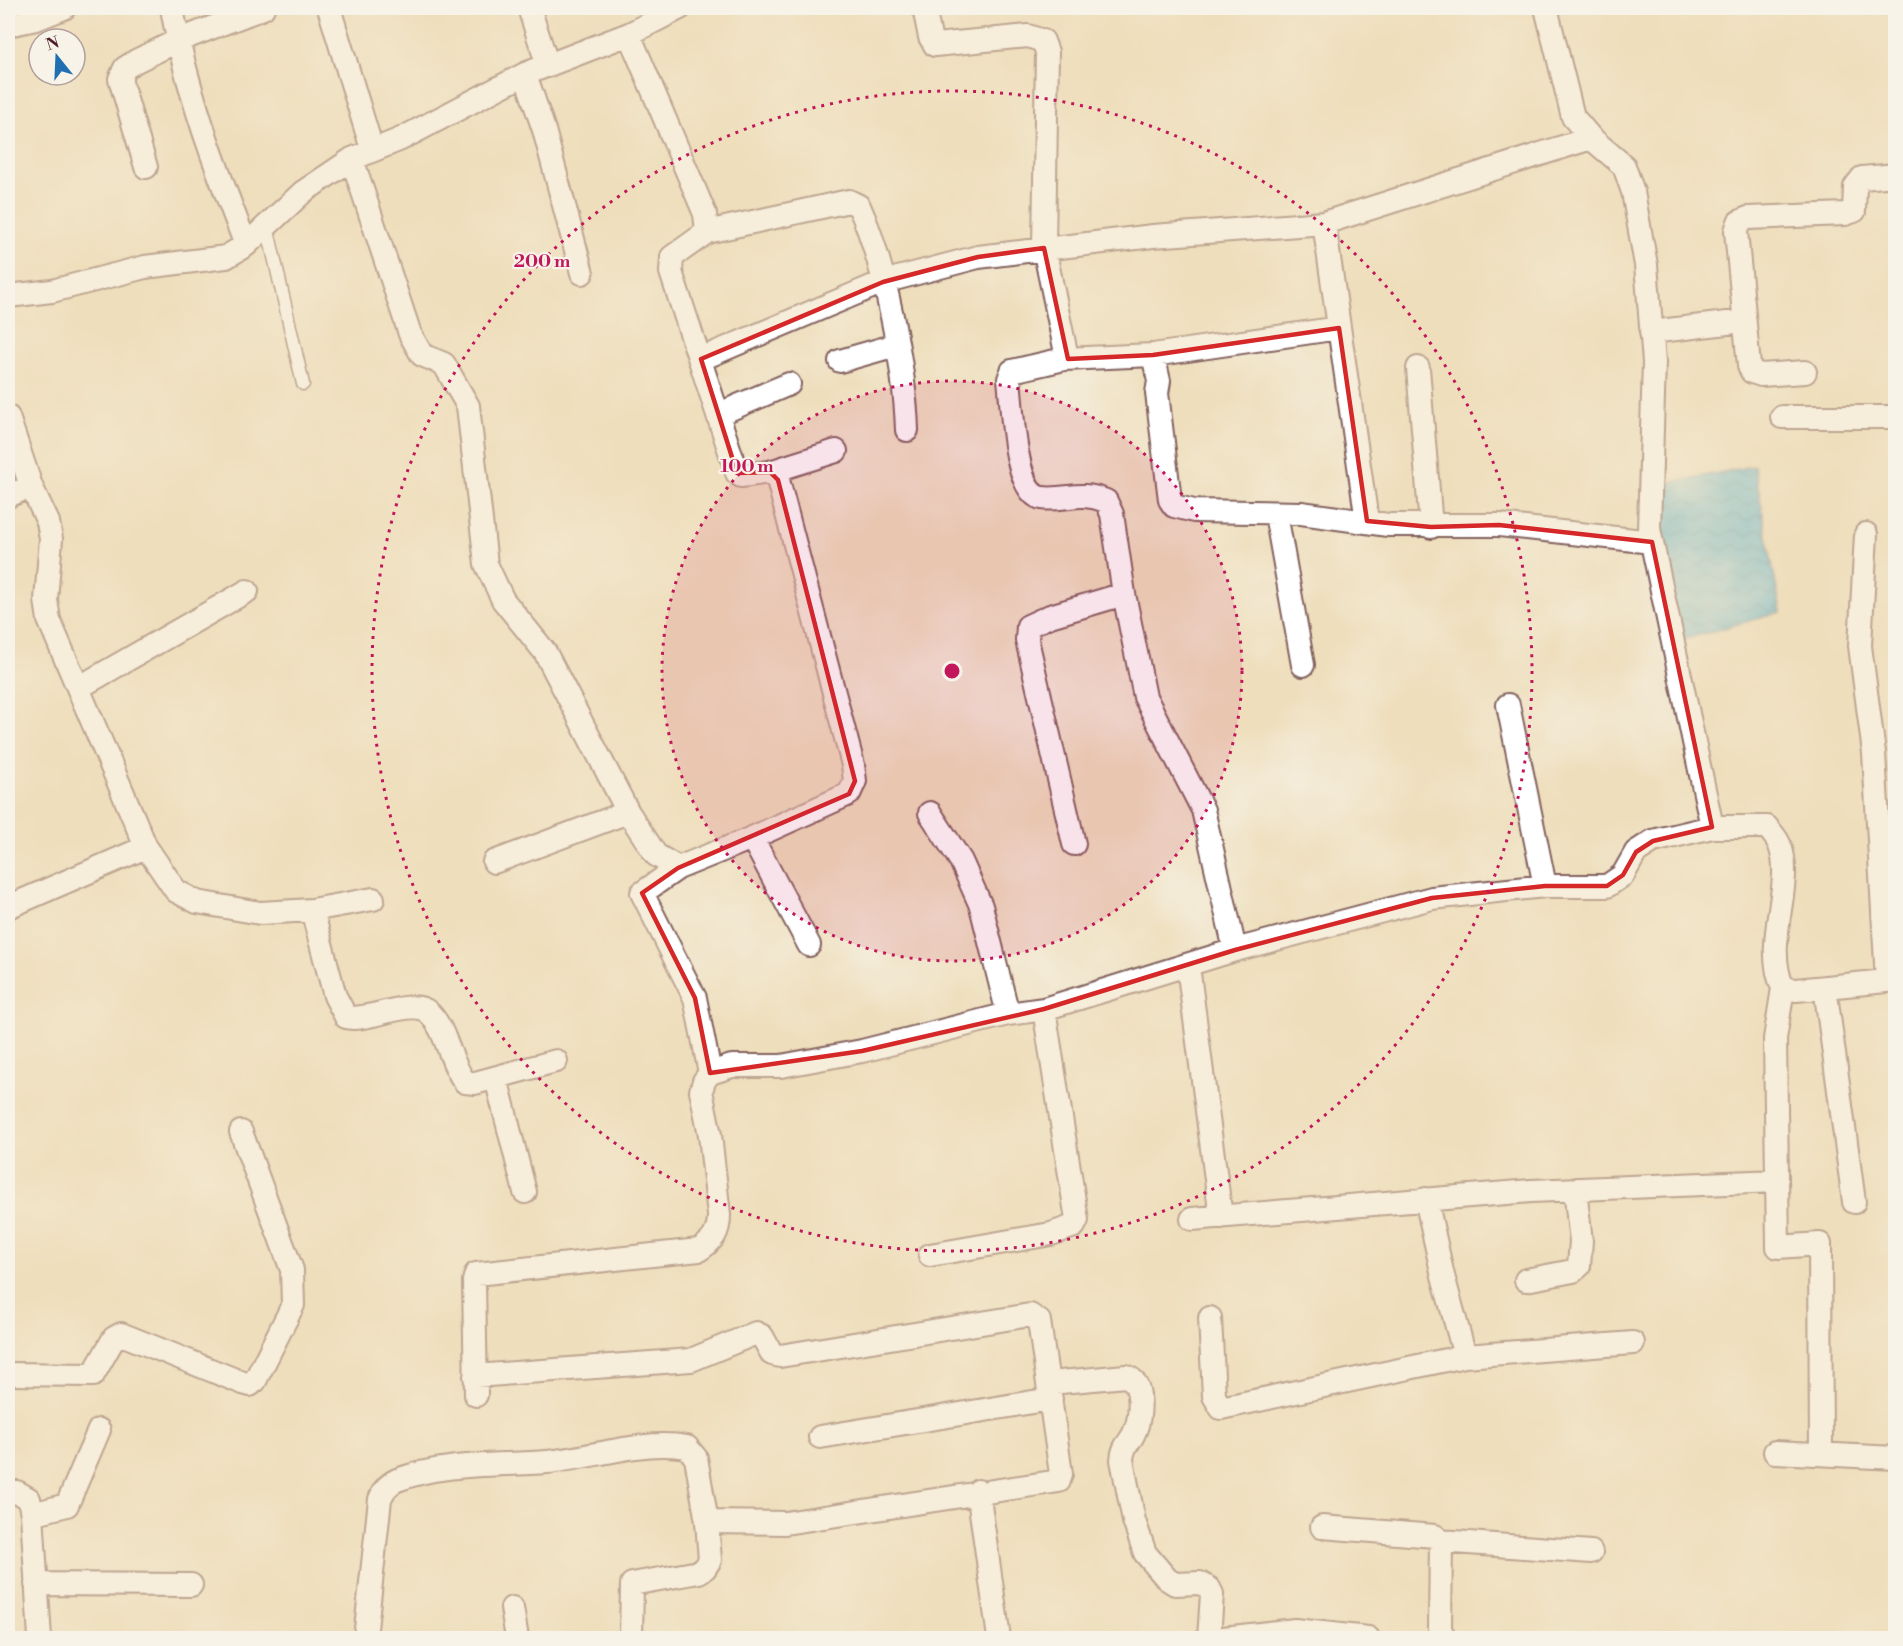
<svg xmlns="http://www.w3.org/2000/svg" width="1903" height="1646" viewBox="0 0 1903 1646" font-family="'Libre Bodoni',serif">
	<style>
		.water { fill: url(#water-waves); stroke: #506980; stroke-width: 1.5 }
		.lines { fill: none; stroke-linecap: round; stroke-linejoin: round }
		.lane-casing { stroke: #83625e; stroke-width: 15 }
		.street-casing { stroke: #83625e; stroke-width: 26 }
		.lane { stroke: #fff; stroke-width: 12 }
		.street { stroke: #fff; stroke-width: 22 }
		.marked { fill: none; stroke: #d62828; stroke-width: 4.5; stroke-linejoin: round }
		.ring { fill: none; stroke: #c2185b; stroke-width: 3; stroke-dasharray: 3 6 }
		.centre { fill: #c2185b; stroke: #f7f3e8; stroke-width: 3 }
		.ring-label { font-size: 18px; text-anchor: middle; font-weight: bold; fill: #c2185b; stroke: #f7f3e8; stroke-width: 4.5; stroke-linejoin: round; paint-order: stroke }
	</style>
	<defs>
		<pattern id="water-waves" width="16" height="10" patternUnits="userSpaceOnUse" patternTransform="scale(1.5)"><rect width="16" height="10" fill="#56b3d5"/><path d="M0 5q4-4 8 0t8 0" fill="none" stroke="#4991ad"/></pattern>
	</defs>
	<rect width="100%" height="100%" fill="#f7f3e8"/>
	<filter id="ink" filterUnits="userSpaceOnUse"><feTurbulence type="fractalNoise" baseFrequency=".0167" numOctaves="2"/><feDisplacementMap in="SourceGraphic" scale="12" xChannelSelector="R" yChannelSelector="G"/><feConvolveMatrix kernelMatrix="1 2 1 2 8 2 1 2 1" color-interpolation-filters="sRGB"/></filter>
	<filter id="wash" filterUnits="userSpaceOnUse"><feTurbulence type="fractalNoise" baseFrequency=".008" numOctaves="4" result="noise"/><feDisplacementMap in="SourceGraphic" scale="24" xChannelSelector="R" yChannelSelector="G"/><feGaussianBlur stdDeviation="1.35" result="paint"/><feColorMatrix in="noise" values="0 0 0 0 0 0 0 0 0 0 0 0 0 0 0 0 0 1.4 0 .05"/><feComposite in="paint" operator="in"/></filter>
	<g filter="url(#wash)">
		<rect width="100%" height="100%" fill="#eedebc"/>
		<path class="water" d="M 1754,466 L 1781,612 L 1685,639 L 1656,548 L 1668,483 Z"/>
	</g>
	<g filter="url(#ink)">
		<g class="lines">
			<defs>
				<path id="lane" d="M 267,226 L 303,384"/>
				<path id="street" d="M 172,8 C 186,90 216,168 246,245
					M 329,8 L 372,149
					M 529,8 L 548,66
					M 924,8 L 930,37 L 935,45 L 1028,36 L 1043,41 L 1047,52 L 1044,248 L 1065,348 L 1064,359 L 1012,371 L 1009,379 C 1012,403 1014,495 1042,498 C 1066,501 1079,490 1106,501 L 1112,514 L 1124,594 L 1145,697 L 1203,810 L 1235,950
					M 1546,8 L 1573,117 L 1591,138
					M 8,25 L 36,19 L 64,8
					M 525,74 L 544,130 L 582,273
					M 352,159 L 410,334 L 422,355 L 444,364 L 468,406 L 486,564 L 503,600 L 545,652 L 628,812 L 656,855 L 678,868 L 752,838 L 849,794 L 855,781 L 853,765 L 778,480 L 770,472 L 741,476 L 737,473 L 671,272 L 672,257 L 707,232 L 705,214 L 629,34
					M 146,167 L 120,79 L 125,68 L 136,61 L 177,41 L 263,8
					M 1324,223 L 1367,521
					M 707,232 L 849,201 L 859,206 C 885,264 905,368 907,430
					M 8,296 L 52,291 L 145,267 L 226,257 L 246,245 L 303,192 L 352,159 L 401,139 L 525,74 L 629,34 L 680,8
					M 1651,332 L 1744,321
					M 1153,355 L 1159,381 L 1157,393 L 1170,500 L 1174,506 L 1194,511 L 1301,513 L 1388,525 L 1499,525 L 1652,542
					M 701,359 L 883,282 L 978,257 L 1153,236 L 1324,223 L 1591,138 L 1624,166 L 1633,192 L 1646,265 L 1654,362 L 1649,529 L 1712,827
					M 1064,359 L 1153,355 L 1339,328
					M 840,361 L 896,345
					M 1418,368 L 1431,527
					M 1805,372 L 1761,375 L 1752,372 L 1749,366 L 1736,231 L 1739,222 L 1748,218 L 1845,214 L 1854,211 L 1855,187 L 1862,178 L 1896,175
					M 719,414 L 789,384
					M 8,417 L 31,486 L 48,522 L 51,539 L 46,600 L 49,620 L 146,847 L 176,891 L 197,902 L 260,913 L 312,910 L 373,899
					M 1782,417 L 1896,417
					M 770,472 L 836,451
					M 8,496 L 31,486
					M 1276,514 L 1303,665
					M 1866,534 L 1860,646 L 1874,753 L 1887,981
					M 78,688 L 247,591
					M 1508,705 L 1545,886
					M 930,813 L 961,861 L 981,906 L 1008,1014
					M 752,838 L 809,945
					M 1074,844 L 1027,640 L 1028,626 L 1050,616 L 1124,594
					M 494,862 L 628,812
					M 678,868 L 642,893 L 695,998 L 710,1073
					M 8,907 L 146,847
					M 312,910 L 335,996 L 346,1017 C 367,1023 412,997 428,1012 C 447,1029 449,1062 465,1082 L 475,1083 L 556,1061
					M 1188,966 L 1221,1217
					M 1825,987 L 1854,1202
					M 1783,988 L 1775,1039 L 1778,1247 L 1820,1244 L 1821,1453
					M 496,1078 L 525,1192
					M 1426,1199 L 1443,1276 L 1465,1356
					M 1192,1219 L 1531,1191 L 1777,1181
					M 930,1255 L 1051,1234 L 1074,1226 L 1077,1220 L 1044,1009
					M 1526,1280 L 1573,1271 L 1579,1266 L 1581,1241 L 1575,1190
					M 1210,1318 L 1214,1396 L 1221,1408 L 1465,1356 L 1633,1343
					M 8,1374 L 93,1375 L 114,1338 L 121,1334 L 243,1383 L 250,1385 L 255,1381 L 293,1305 L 292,1270 L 241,1132
					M 475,1376 L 691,1360 L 756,1333 L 762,1336 L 772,1354 L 780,1356 L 1030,1315 L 1039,1321 L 1061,1474 L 1059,1481 L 785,1523 L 707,1522
					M 1050,1383 L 1126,1376 C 1144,1382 1141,1416 1135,1431 C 1130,1444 1123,1444 1122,1460 L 1134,1521 L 1145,1553 L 1167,1579 L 1175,1584 L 1200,1583 L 1209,1588 L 1212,1594 L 1209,1638
					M 476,1395 L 474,1281 L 476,1274 L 699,1250 C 713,1241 719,1233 719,1215 L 710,1135 L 701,1091 L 704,1081 L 710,1073 L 732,1066 L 781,1066 L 862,1051 L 1008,1014 L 1044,1009 L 1235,950 L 1432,898 L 1545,886 L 1607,886 L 1623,875 L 1636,852 L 1653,841 L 1712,827 L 1767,827 C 1771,832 1778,839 1780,846 C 1795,885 1762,942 1783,988 L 1796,990 L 1896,980
					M 820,1437 L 1051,1399
					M 1775,1452 L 1896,1458
					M 978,1491 L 999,1638
					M 8,1493 L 17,1492 L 29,1499 L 32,1514 L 40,1638
					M 32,1514 L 67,1505 L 99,1430
					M 1322,1527 L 1435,1536 L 1441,1541 L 1440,1628 L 1444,1638
					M 1441,1541 L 1591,1552
					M 36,1584 L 191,1585
					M 512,1608 L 517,1638
					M 365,1638 L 380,1499 C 383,1491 388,1484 397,1480 C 445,1462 497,1466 547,1462 C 592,1458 642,1439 687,1447 L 696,1458 L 707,1522 L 710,1560 L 705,1568 L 699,1572 L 632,1584 L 631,1638
					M 1223,1638 L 1295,1630 L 1368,1638"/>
			</defs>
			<use href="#lane" class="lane-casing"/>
			<use href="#street" class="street-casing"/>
			<use href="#lane" class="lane"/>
			<use href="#street" class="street"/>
		</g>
	</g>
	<path d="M0 0H1903V1646H0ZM 1044,248 L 1068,359 L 1153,355 L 1339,328 L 1367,521 L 1431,527 L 1499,525 L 1652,542 L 1712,827 L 1653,841 L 1636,852 L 1623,875 L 1607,886 L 1545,886 L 1432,898 L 1235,950 L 1044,1009 L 862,1051 L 710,1073 L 695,998 L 642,893 L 678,868 L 849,794 L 855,781 L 778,480 L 770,472 L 737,473 L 701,359 L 883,282 L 978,257 Z" fill="#eedebc" fill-opacity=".55" fill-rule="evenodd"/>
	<path class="marked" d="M 1044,248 L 1068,359 L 1153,355 L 1339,328 L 1367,521 L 1431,527 L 1499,525 L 1652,542 L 1712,827 L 1653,841 L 1636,852 L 1623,875 L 1607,886 L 1545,886 L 1432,898 L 1235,950 L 1044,1009 L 862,1051 L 710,1073 L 695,998 L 642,893 L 678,868 L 849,794 L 855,781 L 778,480 L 770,472 L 737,473 L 701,359 L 883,282 L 978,257 Z"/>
	<circle cx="952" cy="671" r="290" fill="#c2185b" fill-opacity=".12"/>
	<g class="ring">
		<circle cx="952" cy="671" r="290"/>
		<circle cx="952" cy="671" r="580"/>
	</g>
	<circle cx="952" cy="671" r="9" class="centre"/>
	<g class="ring-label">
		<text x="542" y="267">200 m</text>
		<text x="747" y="472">100 m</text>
	</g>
	<rect width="1903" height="1646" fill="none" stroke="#f7f3e8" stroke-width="30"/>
	<g transform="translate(57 57) rotate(342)"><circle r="28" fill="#f7f3e8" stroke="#b29e9c" stroke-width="1.5"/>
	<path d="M0-4.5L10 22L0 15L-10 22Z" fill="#1f6fb2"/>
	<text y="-9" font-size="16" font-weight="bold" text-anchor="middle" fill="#4a1f2b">N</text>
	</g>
</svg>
